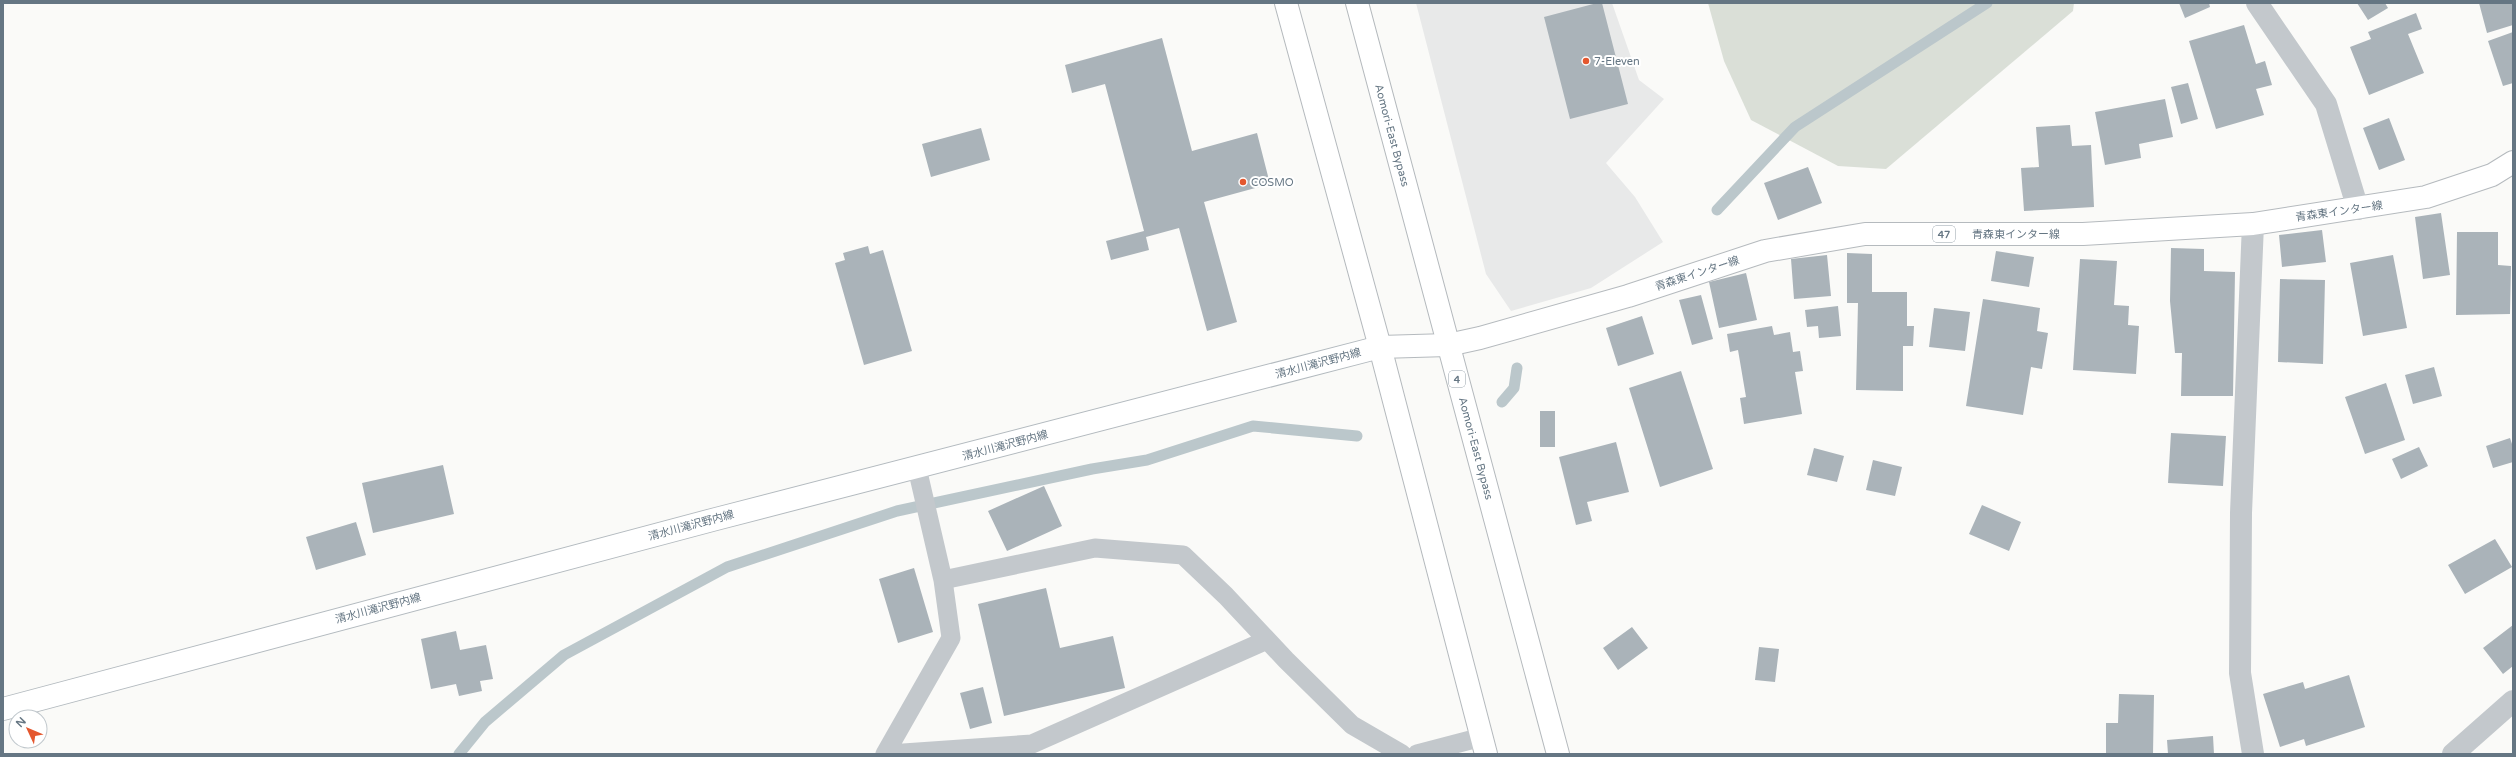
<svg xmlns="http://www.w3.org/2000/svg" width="2516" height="757" viewBox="0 0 2516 757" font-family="'Varela Round','Noto Sans JP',sans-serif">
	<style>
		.built { fill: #e8e9e9 }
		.green { fill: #dadfd7 }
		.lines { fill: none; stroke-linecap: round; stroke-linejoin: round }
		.stream { stroke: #bbc7cb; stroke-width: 11 }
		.building { fill: #aab3b9 }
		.secondary-casing { stroke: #b3babf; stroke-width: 24 }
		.primary-casing { stroke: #b5babe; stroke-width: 24 }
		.highway-casing { stroke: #b4b9bd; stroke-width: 24 }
		.lane { stroke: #c3c8cc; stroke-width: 19 }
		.street { stroke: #c3c8cc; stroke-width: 22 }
		.secondary { stroke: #fff; stroke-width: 22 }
		.primary { stroke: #fff; stroke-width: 22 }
		.highway { stroke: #fff; stroke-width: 22 }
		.poi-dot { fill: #e4572e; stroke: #fff; stroke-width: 1.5 }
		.labels { text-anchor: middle; stroke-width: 4; stroke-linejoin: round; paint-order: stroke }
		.shield { fill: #fff; stroke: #939fa8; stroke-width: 1 }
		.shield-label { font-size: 10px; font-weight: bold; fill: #657683 }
		.poi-label { font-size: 11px; fill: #657683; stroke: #fff; text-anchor: start }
		.street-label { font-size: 11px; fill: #657683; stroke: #fff }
	</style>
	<rect width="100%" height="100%" fill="#fafaf8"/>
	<path class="built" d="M 1416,3 L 1612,3 L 1639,80 L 1664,99 L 1606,163 L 1635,197 L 1663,242 L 1591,288 L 1511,311 L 1486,274 Z"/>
	<path class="green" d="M 1708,3 L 2074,3 L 2073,11 L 1886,169 L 1838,166 L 1751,120 L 1724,61 Z"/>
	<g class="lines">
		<path class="stream" d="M 1717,210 L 1795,127 L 1987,3
			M 1502,402 L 1514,388 L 1517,368
			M 459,754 L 485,722 L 564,655 L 727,567 L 897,511 L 1092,469 L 1147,460 L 1253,426 L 1357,436"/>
	</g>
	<path class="building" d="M 1597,3 L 1602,3 L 1628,104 L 1570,119 L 1544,17 Z
		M 2179,3 L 2209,3 L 2210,7 L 2185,18 Z
		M 2357,3 L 2385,3 L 2388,8 L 2368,20 Z
		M 2479,3 L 2513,3 L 2513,25 L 2487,33 Z
		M 2416,13 L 2422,29 L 2408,34 L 2424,73 L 2369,95 L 2350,47 L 2371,39 L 2368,32 Z
		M 2244,25 L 2256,64 L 2265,61 L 2272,85 L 2256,89 L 2264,115 L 2216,129 L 2189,41 Z
		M 2513,32 L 2513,83 L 2503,86 L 2488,41 Z
		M 1162,38 L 1192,151 L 1257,133 L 1270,184 L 1204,202 L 1237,322 L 1207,331 L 1179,228 L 1146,237 L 1149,250 L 1111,260 L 1106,241 L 1144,231 L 1105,84 L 1072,93 L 1065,65 Z
		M 2188,83 L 2198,119 L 2181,124 L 2171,87 Z
		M 2165,99 L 2173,137 L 2139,144 L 2141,158 L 2105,165 L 2095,112 Z
		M 2389,118 L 2405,160 L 2379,170 L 2363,128 Z
		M 2070,125 L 2072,146 L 2091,145 L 2094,207 L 2024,211 L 2021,168 L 2039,167 L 2036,127 Z
		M 981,128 L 990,160 L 931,177 L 922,144 Z
		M 1808,167 L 1822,203 L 1778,220 L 1764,183 Z
		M 2441,213 L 2450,275 L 2423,279 L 2415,217 Z
		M 2322,230 L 2326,262 L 2282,267 L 2279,235 Z
		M 2457,232 L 2498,232 L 2498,265 L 2511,266 L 2510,314 L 2456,315 Z
		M 868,246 L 870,254 L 883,250 L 912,351 L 864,365 L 835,263 L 845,260 L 843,253 Z
		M 2171,248 L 2204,249 L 2204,271 L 2235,272 L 2233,396 L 2181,396 L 2182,353 L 2175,353 L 2170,301 Z
		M 1996,251 L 2034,257 L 2029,287 L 1991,281 Z
		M 1847,253 L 1872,254 L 1872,292 L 1907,292 L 1907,326 L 1914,326 L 1913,346 L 1903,346 L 1903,391 L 1856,390 L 1858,303 L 1847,303 Z
		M 1827,255 L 1831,296 L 1794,299 L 1791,259 Z
		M 2393,255 L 2407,328 L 2363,336 L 2350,263 Z
		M 2080,259 L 2117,261 L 2114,305 L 2129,306 L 2128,325 L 2139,326 L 2136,374 L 2073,370 Z
		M 1746,273 L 1757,320 L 1719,328 L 1709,282 Z
		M 2280,279 L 2325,280 L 2323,364 L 2278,362 Z
		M 1701,295 L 1713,339 L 1692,345 L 1679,300 Z
		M 1983,299 L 2040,308 L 2037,331 L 2048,333 L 2042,369 L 2031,367 L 2023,415 L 1966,406 Z
		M 1838,306 L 1841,336 L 1819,338 L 1818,326 L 1807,327 L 1805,310 Z
		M 1934,308 L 1970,312 L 1965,351 L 1929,347 Z
		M 1642,316 L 1654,354 L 1618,366 L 1606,328 Z
		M 1772,326 L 1774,335 L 1790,332 L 1793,352 L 1800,351 L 1803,371 L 1795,372 L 1802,414 L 1744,424 L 1740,398 L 1746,397 L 1738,350 L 1730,352 L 1727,334 Z
		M 2434,367 L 2442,396 L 2413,404 L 2405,375 Z
		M 1681,371 L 1713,469 L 1660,487 L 1629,388 Z
		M 2386,383 L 2405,440 L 2365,454 L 2345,397 Z
		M 1540,411 L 1555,411 L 1555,447 L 1540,447 Z
		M 2171,433 L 2226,436 L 2223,486 L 2168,483 Z
		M 2510,438 L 2513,447 L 2513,462 L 2493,468 L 2486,446 Z
		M 1616,442 L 1629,492 L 1587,502 L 1592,521 L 1576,525 L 1559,457 Z
		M 2419,447 L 2428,466 L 2401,479 L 2392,459 Z
		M 1814,448 L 1844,456 L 1837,482 L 1807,475 Z
		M 1873,460 L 1902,467 L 1895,496 L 1866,490 Z
		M 443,465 L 454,514 L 373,533 L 362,483 Z
		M 1044,486 L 1062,526 L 1007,551 L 988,511 Z
		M 1982,505 L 2021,522 L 2009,551 L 1969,534 Z
		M 356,522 L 366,555 L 316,570 L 306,537 Z
		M 2495,539 L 2512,567 L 2465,594 L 2448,565 Z
		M 914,568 L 933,632 L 898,643 L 879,579 Z
		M 1046,588 L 1060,648 L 1113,636 L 1125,688 L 1004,716 L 978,604 Z
		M 2513,625 L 2513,666 L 2503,674 L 2483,648 Z
		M 1632,627 L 1648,648 L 1618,670 L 1603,648 Z
		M 456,631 L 460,650 L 486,645 L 493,679 L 480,681 L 482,691 L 459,696 L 456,684 L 431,689 L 421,639 Z
		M 1759,647 L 1779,649 L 1775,682 L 1755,680 Z
		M 2349,675 L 2365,727 L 2306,746 L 2304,739 L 2280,747 L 2263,694 L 2303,682 L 2305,689 Z
		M 983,687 L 992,723 L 970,729 L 960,693 Z
		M 2119,694 L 2154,695 L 2153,754 L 2106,754 L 2106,723 L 2118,723 Z
		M 2213,736 L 2214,754 L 2168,754 L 2167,740 Z"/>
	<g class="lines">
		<defs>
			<path id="secondary" d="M 3,709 L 716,519 L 1380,347"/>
			<path id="primary" d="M 1380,347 L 1448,345 L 1480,338 L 1628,296 L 1765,251 L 1865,234 L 2083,234 L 2253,224 L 2426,197 L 2492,175 L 2513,162"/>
			<g id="highway">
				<path d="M 1286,3 L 1380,347 L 1486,754"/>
				<path id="s1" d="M 1357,3 L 1558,754"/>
			</g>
		</defs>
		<use href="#secondary" class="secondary-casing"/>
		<use href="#primary" class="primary-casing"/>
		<use href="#highway" class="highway-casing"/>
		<path class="lane" d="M 917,468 L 943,580 L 1095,548 L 1183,555 L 1226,596 L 1286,660 L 1352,725 L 1402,754
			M 885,754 L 951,638 L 943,580
			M 889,754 L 1032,744 L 1267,640
			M 1417,754 L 1482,737"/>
		<path class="street" d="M 2257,3 L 2326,104 L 2358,209
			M 2253,224 L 2241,513 L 2240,673 L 2253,754
			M 2453,754 L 2513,701"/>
		<use href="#secondary" class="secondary"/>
		<use href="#primary" class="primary"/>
		<use href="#highway" class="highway"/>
	</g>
	<g class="poi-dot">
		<circle cx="1586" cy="61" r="4"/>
		<circle cx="1243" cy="182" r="4"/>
	</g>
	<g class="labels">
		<g class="shield">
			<rect x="1933" y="226" width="22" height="16" rx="3"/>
			<rect x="1449" y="371" width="16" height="16" rx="3"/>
		</g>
		<g class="shield-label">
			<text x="1944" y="238">47</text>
			<text x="1457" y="383">4</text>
		</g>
		<g class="poi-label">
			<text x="1594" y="65">7-Eleven</text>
			<text x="1251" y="186">COSMO</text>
		</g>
		<g class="street-label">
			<text dy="4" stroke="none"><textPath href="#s1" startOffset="137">Aomori-East Bypass</textPath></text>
			<text transform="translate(2339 211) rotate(-8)" y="4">青森東インター線</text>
			<text x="2016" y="238">青森東インター線</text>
			<text transform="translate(1697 273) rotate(-18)" y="4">青森東インター線</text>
			<text transform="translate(1318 363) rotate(-15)" y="4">清水川滝沢野内線</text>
			<text transform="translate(1005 445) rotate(-15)" y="4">清水川滝沢野内線</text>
			<text dy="4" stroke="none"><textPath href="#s1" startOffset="461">Aomori-East Bypass</textPath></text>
			<text transform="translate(691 525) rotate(-15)" y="4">清水川滝沢野内線</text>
			<text transform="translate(378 608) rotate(-15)" y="4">清水川滝沢野内線</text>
		</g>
	</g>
	<rect width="2516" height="757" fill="none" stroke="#657683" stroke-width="8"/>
	<g transform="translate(28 729) rotate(314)"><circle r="19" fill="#ffffff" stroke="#c1c8cd"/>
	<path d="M0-3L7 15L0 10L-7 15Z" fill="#e4572e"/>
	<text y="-6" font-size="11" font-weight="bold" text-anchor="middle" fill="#657683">N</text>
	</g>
</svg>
